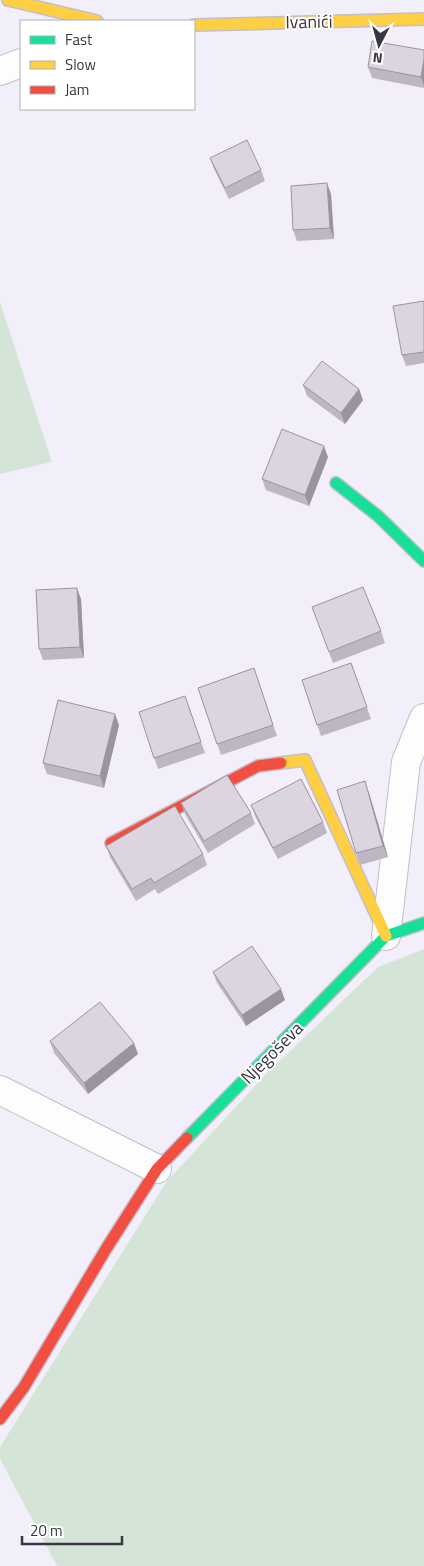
<svg xmlns="http://www.w3.org/2000/svg" width="424" height="1566" viewBox="0 0 424 1566" font-family="'Titillium Web',sans-serif">
	<style>
		.green { fill: #d4e5d7 }
		.lines { fill: none; stroke-linecap: round; stroke-linejoin: round }
		.street-casing { stroke: #c2bfc8; stroke-width: 30 }
		.fast-casing { stroke: #c2bfc8; stroke-width: 14 }
		.slow-casing { stroke: #c2bfc8; stroke-width: 14 }
		.jam-casing { stroke: #c2bfc8; stroke-width: 14 }
		.street { stroke: #fdfdfe; stroke-width: 28 }
		.fast { stroke: #16e098; stroke-width: 11 }
		.slow { stroke: #ffcf43; stroke-width: 11 }
		.jam { stroke: #f24e42; stroke-width: 11 }
		.wall { fill: #beb6c2 }
		.shaded-wall { fill: #9b949e }
		.building { fill: #ddd4e1; stroke: #9b949e }
		.labels { text-anchor: middle; stroke-width: 4; stroke-linejoin: round; paint-order: stroke }
		.street-label { font-size: 18px; fill: #3a3740; stroke: #fff }
	</style>
	<rect width="100%" height="100%" fill="#f2effa"/>
	<path class="green" d="M 0,302 L 52,462 L 0,474 Z
		M 424,949 L 424,1566 L 57,1566 L 0,1459 L 0,1447 L 167,1181 L 267,1073 L 378,967 Z"/>
	<g class="lines">
		<defs>
			<path id="street" d="M 0,71 L 21,63
				M 386,936 L 406,762 L 424,718
				M 0,1090 L 157,1169"/>
			<path id="fast" d="M 336,483 L 378,516 L 424,561
				M 187,1138 L 386,936 L 424,923"/>
			<path id="slow" d="M 8,0 L 97,21
				M 194,25 L 424,19
				M 281,763 L 305,760 L 386,936"/>
			<path id="jam" d="M 111,843 L 258,766 L 281,763
				M 0,1419 L 24,1387 L 106,1249 L 157,1169 L 187,1138"/>
		</defs>
		<use href="#street" class="street-casing"/>
		<use href="#fast" class="fast-casing"/>
		<use href="#slow" class="slow-casing"/>
		<use href="#jam" class="jam-casing"/>
		<use href="#street" class="street"/>
		<use href="#fast" class="fast"/>
		<use href="#slow" class="slow"/>
		<use href="#jam" class="jam"/>
	</g>
	<path class="wall" d="M 424,50 L 424,88 L 372,78 L 368,67 Z
		M 210,158 L 261,170 L 265,181 L 229,199 L 214,169 Z
		M 331,194 L 334,239 L 297,241 L 293,230 Z
		M 424,301 L 424,363 L 406,366 L 402,355 Z
		M 303,385 L 363,400 L 345,424 L 307,396 Z
		M 328,457 L 309,506 L 266,490 L 262,479 Z
		M 81,599 L 84,658 L 43,660 L 39,649 Z
		M 312,607 L 381,631 L 385,643 L 333,663 Z
		M 351,663 L 371,719 L 321,736 L 302,680 Z
		M 254,668 L 277,736 L 221,755 L 198,688 Z
		M 185,696 L 205,753 L 158,769 L 139,712 Z
		M 119,725 L 104,788 L 47,774 L 43,763 Z
		M 369,793 L 388,857 L 360,865 L 356,853 Z
		M 181,803 L 251,813 L 255,824 L 208,853 L 185,814 Z
		M 251,805 L 323,822 L 327,833 L 278,859 L 255,816 Z
		M 106,846 L 203,854 L 207,865 L 158,894 L 155,889 L 136,901 L 110,857 Z
		M 213,972 L 285,1000 L 246,1026 L 217,983 Z
		M 50,1041 L 138,1054 L 88,1094 L 54,1053 Z"/>
	<path class="shaded-wall" d="M 424,59 L 424,86 L 421,77 Z
		M 327,183 L 331,194 L 334,239 L 330,228 Z
		M 359,389 L 363,400 L 345,424 L 341,413 Z
		M 324,446 L 328,457 L 309,506 L 305,495 Z
		M 77,588 L 81,599 L 84,658 L 80,647 Z
		M 115,714 L 119,725 L 104,788 L 100,776 Z
		M 365,781 L 369,793 L 388,857 L 383,846 Z
		M 281,989 L 285,1000 L 246,1026 L 242,1015 Z
		M 134,1043 L 138,1054 L 88,1094 L 84,1083 Z"/>
	<path class="building" d="M 372,41 L 424,50 L 424,59 L 421,77 L 368,67 Z
		M 247,140 L 261,170 L 225,188 L 210,158 Z
		M 327,183 L 330,228 L 293,230 L 291,186 Z
		M 424,301 L 424,352 L 402,355 L 393,306 Z
		M 322,361 L 359,389 L 341,413 L 303,385 Z
		M 282,429 L 324,446 L 305,495 L 262,479 Z
		M 363,587 L 381,631 L 329,652 L 312,607 Z
		M 77,588 L 80,647 L 39,649 L 36,590 Z
		M 351,663 L 367,707 L 317,725 L 302,680 Z
		M 254,668 L 273,725 L 217,744 L 198,688 Z
		M 185,696 L 201,742 L 154,758 L 139,712 Z
		M 58,700 L 115,714 L 100,776 L 43,763 Z
		M 227,775 L 251,813 L 204,841 L 181,803 Z
		M 301,779 L 323,822 L 273,848 L 251,805 Z
		M 365,781 L 383,846 L 356,853 L 337,790 Z
		M 175,806 L 203,854 L 154,883 L 151,878 L 132,889 L 106,846 Z
		M 252,946 L 281,989 L 242,1015 L 213,972 Z
		M 100,1002 L 134,1043 L 84,1083 L 50,1041 Z"/>
	<g class="labels">
		<g class="street-label">
			<text transform="translate(309 22) rotate(-1)" y="6">Ivanići</text>
			<text transform="translate(272 1053) rotate(-45)" y="6">Njegoševa</text>
		</g>
	</g>
	<rect x="20" y="20" width="175" height="90" fill="#ffffff" stroke="#b0afb3"/>
	<rect x="30" y="36" width="25" height="8" fill="#16e098" stroke="#b0afb3"/>
	<text x="65" y="45" font-size="15" fill="#3a3740">Fast</text>
	<rect x="30" y="61" width="25" height="8" fill="#ffcf43" stroke="#b0afb3"/>
	<text x="65" y="70" font-size="15" fill="#3a3740">Slow</text>
	<rect x="30" y="86" width="25" height="8" fill="#f24e42" stroke="#b0afb3"/>
	<text x="65" y="95" font-size="15" fill="#3a3740">Jam</text>
	<g transform="translate(379 45) rotate(186)" stroke="#ffffff" stroke-width="4" paint-order="stroke">
	<path d="M0-4L9 19L0 12L-9 19Z" fill="#3a3740"/>
	<text y="-8" font-size="14" font-weight="bold" text-anchor="middle" fill="#3a3740">N</text>
	</g>
	<path d="M22 1536v8h100v-8" fill="none" stroke="#3a3740" stroke-width="2.5"/>
	<text x="30" y="1536" font-size="15" fill="#3a3740" stroke="#ffffff" stroke-width="4" paint-order="stroke">20 m</text>
</svg>
